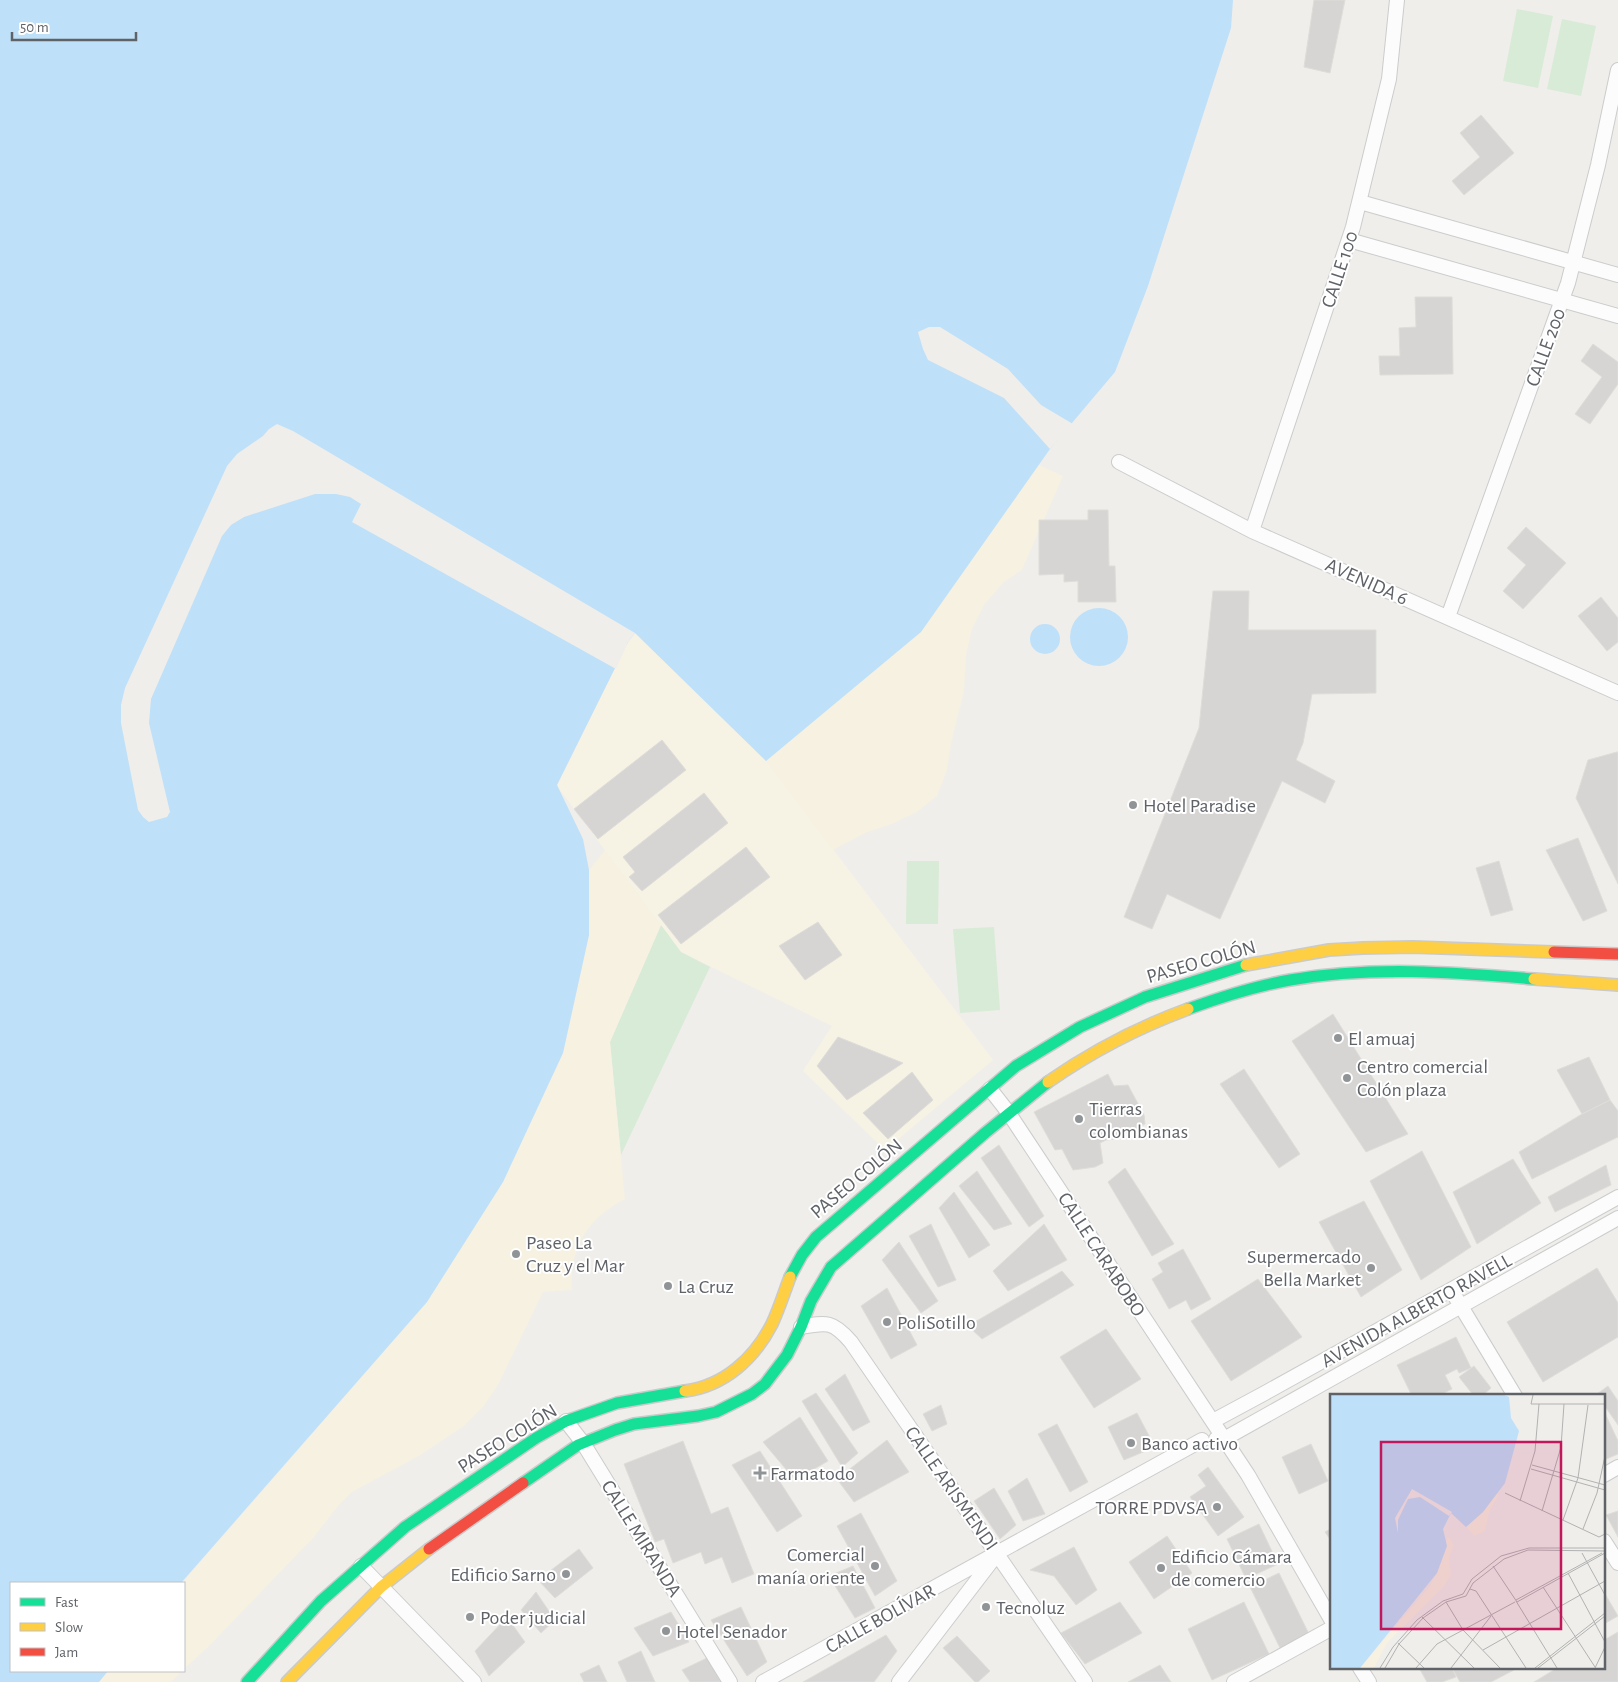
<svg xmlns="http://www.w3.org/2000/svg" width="1618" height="1682" viewBox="0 0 1618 1682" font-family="'Alegreya Sans',sans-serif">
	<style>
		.commercial { fill: #f7f3e4 }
		.green { fill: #d8ebd6 }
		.sand { fill: #f6f1e1 }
		.water { fill: #bfe0f9 }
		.pier { fill: #efeeea }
		.building { fill: #d6d5d3; stroke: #deddd9 }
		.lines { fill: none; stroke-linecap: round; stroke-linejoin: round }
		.street-casing { stroke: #cbcccc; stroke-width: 16 }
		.fast-casing { stroke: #cacacb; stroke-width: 14 }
		.slow-casing { stroke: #cacacb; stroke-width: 14 }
		.jam-casing { stroke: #cacacb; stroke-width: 14 }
		.street { stroke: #fdfcfc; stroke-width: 14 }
		.fast { stroke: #16e098; stroke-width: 11 }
		.slow { stroke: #ffcf43; stroke-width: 11 }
		.jam { stroke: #f24e42; stroke-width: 11 }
		.poi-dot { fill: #919496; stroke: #fff; stroke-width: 2 }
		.labels { text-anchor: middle; stroke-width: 4; stroke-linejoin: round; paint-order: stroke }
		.street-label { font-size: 20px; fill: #5f6368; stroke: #fff }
		.poi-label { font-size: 20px; fill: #5f6368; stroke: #fff; text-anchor: start }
		.inset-road { fill: none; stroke: #b1b2b2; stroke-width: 1 }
		.view { fill: #c2185b; fill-opacity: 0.15; stroke: #c2185b; stroke-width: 2.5 }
		.inset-edge { fill: none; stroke: #5f6368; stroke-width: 2.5 }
	</style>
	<rect width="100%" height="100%" fill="#efeeea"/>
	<path class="commercial" d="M 635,633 L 766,761 L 993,1060 L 885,1150 L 803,1071 L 832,1026 L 681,952 L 557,786 L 628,642 Z"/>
	<path class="green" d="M 1517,9 L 1553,16 L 1538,88 L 1503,81 Z
		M 1562,19 L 1596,26 L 1581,96 L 1547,89 Z
		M 907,861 L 939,861 L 938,924 L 906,924 Z
		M 661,925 L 681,952 L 710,967 L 621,1155 L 610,1042 Z
		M 994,927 L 1000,1010 L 960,1013 L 953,929 Z"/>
	<path class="sand" d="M 1037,464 L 1063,476 L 1022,570 L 1004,582 L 984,605 L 972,629 L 966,656 L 964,691 L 951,743 L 947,770 L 937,796 L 917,812 L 892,824 L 865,833 L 833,850 L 766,761 L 920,632 Z
		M 605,850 L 661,925 L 610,1042 L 625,1199 C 588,1218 569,1248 572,1290 L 543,1292 L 499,1383 L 484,1406 L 464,1426 L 419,1456 L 352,1492 L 338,1506 L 315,1536 L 210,1645 L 184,1669 L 184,1583 L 182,1583 L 427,1302 L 503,1182 L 563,1053 L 589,935 L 589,870 Z
		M 108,1671 L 182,1671 L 171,1682 L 99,1682 Z"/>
	<path class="water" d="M 0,0 L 1233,0 L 1231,28 L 1148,286 L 1115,372 L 1050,449 L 921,632 L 766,761 L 635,633 L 628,642 L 557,785 L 583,839 L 589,870 L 589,935 L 563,1053 L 503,1182 L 427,1302 L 181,1583 L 11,1583 L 11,1671 L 108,1671 L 99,1682 L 0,1682 Z
		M1070 637a29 29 0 1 1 58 0a29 29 0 1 1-58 0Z
		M1030 639a15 15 0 1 1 30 0a15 15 0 1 1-30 0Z"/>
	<path class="pier" d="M 929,327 L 940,327 L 1008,369 L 1041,405 L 1073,424 L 1050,449 L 1004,398 L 928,360 L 923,349 L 918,332 Z
		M 277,424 L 293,431 L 635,633 L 628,642 L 616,669 L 352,522 L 361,504 L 350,497 L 336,494 L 315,494 L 244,517 L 231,525 L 222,536 L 151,699 L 149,723 L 170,812 L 167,817 L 149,822 L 143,817 L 138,810 L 121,723 L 121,705 L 125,688 L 227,466 L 237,454 L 263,436 L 269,429 Z"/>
	<path class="building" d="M 1314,0 L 1345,0 L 1330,73 L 1304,67 Z
		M 1481,115 L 1514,153 L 1464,195 L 1452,181 L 1480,157 L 1460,133 Z
		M 1415,297 L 1452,297 L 1453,374 L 1380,375 L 1379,356 L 1400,356 L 1399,328 L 1416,327 Z
		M 1593,344 L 1618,362 L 1618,384 L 1590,424 L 1575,414 L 1602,377 L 1581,361 Z
		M 1088,510 L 1108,510 L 1109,566 L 1115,566 L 1116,602 L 1078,602 L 1078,581 L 1064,582 L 1064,574 L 1039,575 L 1039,520 L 1088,520 Z
		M 1526,527 L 1566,563 L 1523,609 L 1503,591 L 1526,565 L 1507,548 Z
		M 1213,591 L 1249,591 L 1248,630 L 1376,630 L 1376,693 L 1312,694 L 1303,743 L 1296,760 L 1335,781 L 1325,803 L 1282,781 L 1220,919 L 1167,894 L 1152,929 L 1124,917 L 1199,728 Z
		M 1601,597 L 1618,618 L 1618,642 L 1607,651 L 1578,616 Z
		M 662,740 L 686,770 L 598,839 L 574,809 Z
		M 1617,752 L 1618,752 L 1618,884 L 1576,798 L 1588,760 Z
		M 704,793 L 728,823 L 642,891 L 629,877 L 635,872 L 623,857 Z
		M 1578,838 L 1607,911 L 1583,921 L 1546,850 Z
		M 746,847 L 770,877 L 681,944 L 658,915 Z
		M 1499,861 L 1513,910 L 1491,916 L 1476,868 Z
		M 818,922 L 842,955 L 805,980 L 779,946 Z
		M 1333,1014 L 1408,1134 L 1366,1152 L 1292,1041 Z
		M 838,1037 L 903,1063 L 847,1100 L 817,1066 Z
		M 1589,1057 L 1610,1100 L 1582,1114 L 1557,1070 Z
		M 1244,1069 L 1300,1154 L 1279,1168 L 1220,1084 Z
		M 912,1072 L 933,1100 L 888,1139 L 863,1113 Z
		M 1108,1074 L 1114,1086 L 1128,1085 L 1144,1115 L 1145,1124 L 1117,1139 L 1106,1140 L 1100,1143 L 1103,1163 L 1095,1167 L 1073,1170 L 1062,1149 L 1055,1150 L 1034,1112 Z
		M 1610,1100 L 1618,1111 L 1618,1137 L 1532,1179 L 1519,1152 L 1582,1114 Z
		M 999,1145 L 1044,1216 L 1029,1227 L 981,1158 Z
		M 1422,1151 L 1471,1247 L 1421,1280 L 1370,1181 Z
		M 1513,1159 L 1541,1203 L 1477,1244 L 1453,1192 Z
		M 1606,1165 L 1611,1185 L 1555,1212 L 1548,1197 Z
		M 1125,1168 L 1174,1244 L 1152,1256 L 1108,1182 Z
		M 977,1171 L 1012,1224 L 994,1230 L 959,1186 Z
		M 954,1192 L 990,1245 L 969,1258 L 939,1208 Z
		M 1364,1201 L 1402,1270 L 1361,1297 L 1319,1222 Z
		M 931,1224 L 956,1280 L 938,1287 L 909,1236 Z
		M 1044,1224 L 1067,1260 L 1008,1291 L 993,1271 Z
		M 899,1242 L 938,1301 L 921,1313 L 882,1260 Z
		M 1183,1249 L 1211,1299 L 1191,1310 L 1186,1300 L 1169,1309 L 1152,1279 L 1163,1272 L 1158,1263 Z
		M 1597,1268 L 1618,1303 L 1618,1337 L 1543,1382 L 1507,1322 Z
		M 1062,1271 L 1074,1285 L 982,1339 L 968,1326 Z
		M 1258,1279 L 1302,1337 L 1231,1381 L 1191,1321 Z
		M 887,1288 L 917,1345 L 891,1359 L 861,1306 Z
		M 1106,1329 L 1141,1379 L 1094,1408 L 1060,1357 Z
		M 1456,1337 L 1471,1368 L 1459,1373 L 1457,1369 L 1445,1375 L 1452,1389 L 1438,1396 L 1412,1396 L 1397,1365 Z
		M 1474,1366 L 1491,1388 L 1482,1396 L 1474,1396 L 1459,1377 Z
		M 845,1374 L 870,1422 L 853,1431 L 825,1389 Z
		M 1608,1386 L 1618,1401 L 1618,1425 L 1604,1405 L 1604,1396 L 1598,1396 L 1597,1394 Z
		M 816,1393 L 858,1453 L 842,1467 L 802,1401 Z
		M 941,1405 L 947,1424 L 932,1431 L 923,1414 Z
		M 1604,1411 L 1618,1441 L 1618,1454 L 1604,1460 Z
		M 1137,1413 L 1155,1447 L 1124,1460 L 1108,1427 Z
		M 800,1417 L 828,1461 L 795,1480 L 763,1442 Z
		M 1057,1424 L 1088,1482 L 1070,1492 L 1038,1434 Z
		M 887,1440 L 909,1472 L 854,1502 L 837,1479 Z
		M 683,1441 L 711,1514 L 728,1507 L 754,1574 L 732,1583 L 722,1557 L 705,1564 L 701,1552 L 673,1563 L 664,1539 L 655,1542 L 624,1464 Z
		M 1311,1444 L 1328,1481 L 1299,1494 L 1282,1457 Z
		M 760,1451 L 802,1516 L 777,1532 L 732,1465 Z
		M 1208,1467 L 1244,1517 L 1218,1536 L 1190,1497 L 1206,1486 L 1198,1475 Z
		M 1027,1478 L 1045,1514 L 1023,1521 L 1008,1491 Z
		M 994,1488 L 1016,1525 L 1000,1539 L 974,1501 Z
		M 1618,1511 L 1618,1537 L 1606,1515 Z
		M 861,1513 L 897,1581 L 875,1596 L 837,1526 Z
		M 1259,1524 L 1278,1564 L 1246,1579 L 1227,1539 Z
		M 1332,1528 L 1332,1542 L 1325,1532 Z
		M 1167,1536 L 1192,1573 L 1154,1599 L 1129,1562 Z
		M 1074,1547 L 1097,1590 L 1076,1605 L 1054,1576 L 1030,1570 Z
		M 579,1549 L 593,1568 L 555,1598 L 538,1580 Z
		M 853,1566 L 875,1608 L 855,1618 L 829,1576 Z
		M 1279,1573 L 1309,1634 L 1280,1648 L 1250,1587 Z
		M 536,1592 L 555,1620 L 541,1633 L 521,1610 Z
		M 1604,1592 L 1618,1616 L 1604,1624 Z
		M 1120,1602 L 1142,1633 L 1085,1664 L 1061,1633 Z
		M 1244,1602 L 1269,1654 L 1212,1680 L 1188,1629 Z
		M 741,1607 L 767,1662 L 747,1676 L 711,1620 Z
		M 671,1612 L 689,1642 L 653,1656 L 634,1628 Z
		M 507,1617 L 525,1642 L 489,1676 L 475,1651 Z
		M 1618,1632 L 1618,1682 L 1534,1682 L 1557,1668 L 1604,1668 L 1604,1640 Z
		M 886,1635 L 897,1651 L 874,1682 L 803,1682 Z
		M 957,1636 L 990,1671 L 978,1682 L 975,1682 L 943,1648 Z
		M 641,1651 L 655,1682 L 627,1682 L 618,1662 Z
		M 707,1658 L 721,1682 L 690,1682 L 682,1670 Z
		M 599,1665 L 607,1682 L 584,1682 L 580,1674 Z
		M 1160,1665 L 1171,1682 L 1128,1682 Z
		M 1419,1668 L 1452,1668 L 1456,1677 L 1442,1682 L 1427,1682 Z
		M 1452,1668 L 1513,1668 L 1514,1670 L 1491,1682 L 1460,1682 Z"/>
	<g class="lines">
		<defs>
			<path id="street" d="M 1360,202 L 1618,275
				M 1349,240 L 1618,316
				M 1119,462 L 1252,531 L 1618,693
				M 1252,531 L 1353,227 L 1389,79 L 1397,0
				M 1448,617 L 1568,283 L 1598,165 L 1618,70
				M 990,1089 L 1008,1112 L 1248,1475 L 1332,1621
				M 1456,1298 L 1515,1396
				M 801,1327 C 827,1322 833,1321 851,1342 L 1085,1682
				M 566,1421 L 583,1443 L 730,1682
				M 1213,1421 L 1265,1393 L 1618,1197
				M 1216,1439 L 1224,1439 L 1618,1218
				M 1604,1475 L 1618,1467
				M 1604,1541 L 1618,1563
				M 361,1566 L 474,1682
				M 1360,1668 L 1369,1682
				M 763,1682 L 1202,1440
				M 899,1682 L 994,1558
				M 1234,1682 L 1332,1628"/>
			<path id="fast" d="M 1188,1009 C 1221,997 1255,986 1290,980 C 1371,966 1453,972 1534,979
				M 790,1277 L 802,1255 L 816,1237 L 1016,1066 L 1080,1027 L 1145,997 L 1246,965
				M 523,1483 L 578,1445 L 615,1430 L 634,1424 L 698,1416 L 716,1412 L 752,1394 L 765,1384 L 787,1355 L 801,1327 L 811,1301 L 831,1267 L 985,1133 L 1048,1082
				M 247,1682 L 321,1601 L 405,1527 L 536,1438 L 566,1421 L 617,1403 L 685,1391"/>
			<path id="slow" d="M 1246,965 L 1329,950 L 1363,948 L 1413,947 L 1554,952
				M 1534,979 L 1618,985
				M 1048,1082 C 1091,1052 1139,1027 1188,1009
				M 685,1391 C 724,1386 754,1359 772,1324 C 779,1309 784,1293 790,1277
				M 287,1682 L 381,1587 L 429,1549"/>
			<path id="jam" d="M 1554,952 L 1618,954
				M 429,1549 L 523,1483"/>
		</defs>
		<use href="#street" class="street-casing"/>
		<use href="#fast" class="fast-casing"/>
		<use href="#slow" class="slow-casing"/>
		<use href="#jam" class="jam-casing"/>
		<use href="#street" class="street"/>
		<use href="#fast" class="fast"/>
		<use href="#slow" class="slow"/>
		<use href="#jam" class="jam"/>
	</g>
	<g class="poi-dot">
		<circle cx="1133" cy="805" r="5"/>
		<circle cx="1338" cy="1038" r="5"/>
		<circle cx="1347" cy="1078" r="5"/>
		<circle cx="1079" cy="1119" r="5"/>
		<circle cx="516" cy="1254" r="5"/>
		<circle cx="1371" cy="1268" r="5"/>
		<circle cx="668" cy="1286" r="5"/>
		<circle cx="887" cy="1322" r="5"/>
		<circle cx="1131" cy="1443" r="5"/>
		<path d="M757.5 1465.5h5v5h5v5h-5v5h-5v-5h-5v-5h5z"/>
		<circle cx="1217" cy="1507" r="5"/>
		<circle cx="875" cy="1566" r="5"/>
		<circle cx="1161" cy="1568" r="5"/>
		<circle cx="566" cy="1574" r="5"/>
		<circle cx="986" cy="1607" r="5"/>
		<circle cx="470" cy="1617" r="5"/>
		<circle cx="666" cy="1631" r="5"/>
	</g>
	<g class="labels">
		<g class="street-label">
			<text transform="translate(1339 269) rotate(-72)" y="7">CALLE 100</text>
			<text transform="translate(1545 347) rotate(-70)" y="7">CALLE 200</text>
			<text transform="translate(1367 581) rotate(24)" y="7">AVENIDA 6</text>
			<text transform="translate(1201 961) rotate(-16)" y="7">PASEO COLÓN</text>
			<text transform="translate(856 1178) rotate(-40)" y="7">PASEO COLÓN</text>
			<text transform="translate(1102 1254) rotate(57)" y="7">CALLE CARABOBO</text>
			<text transform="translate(1416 1310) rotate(-29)" y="7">AVENIDA ALBERTO RAVELL</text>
			<text transform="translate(507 1438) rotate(-32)" y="7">PASEO COLÓN</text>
			<text transform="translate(952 1488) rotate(55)" y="7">CALLE ARISMENDI</text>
			<text transform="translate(642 1538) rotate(58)" y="7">CALLE MIRANDA</text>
			<text transform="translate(880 1618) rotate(-29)" y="7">CALLE BOLÍVAR</text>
		</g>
		<g class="poi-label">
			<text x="1143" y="812">Hotel Paradise</text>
			<text x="1348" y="1045">El amuaj</text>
			<text x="1357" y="1073">Centro comercial<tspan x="1357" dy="23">Colón plaza</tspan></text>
			<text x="1089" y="1115">Tierras<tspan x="1089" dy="23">colombianas</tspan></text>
			<text x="526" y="1249">Paseo La<tspan x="526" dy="23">Cruz y el Mar</tspan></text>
			<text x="1361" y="1263" text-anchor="end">Supermercado<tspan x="1361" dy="23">Bella Market</tspan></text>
			<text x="678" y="1293">La Cruz</text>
			<text x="897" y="1329">PoliSotillo</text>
			<text x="1141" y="1450">Banco activo</text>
			<text x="770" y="1480">Farmatodo</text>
			<text x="1207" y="1514" text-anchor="end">TORRE PDVSA</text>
			<text x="865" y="1561" text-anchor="end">Comercial<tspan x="865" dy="23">manía oriente</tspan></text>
			<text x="1171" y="1563">Edificio Cámara<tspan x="1171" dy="23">de comercio</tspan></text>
			<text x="556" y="1581" text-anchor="end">Edificio Sarno</text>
			<text x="996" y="1614">Tecnoluz</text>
			<text x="480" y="1624">Poder judicial</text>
			<text x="676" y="1638">Hotel Senador</text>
		</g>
	</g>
	<g transform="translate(1330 1394)">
		<rect width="275" height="275" fill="#efeeea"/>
		<path d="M 166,100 L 169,101 L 159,118 L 155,137 L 144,142 L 136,133 L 153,118 ZM 118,142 L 124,151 L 119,164 L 121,181 L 115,191 L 57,249 L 44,274 L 30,274 L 99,193 L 107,179 Z" fill="#f6f1e1"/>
		<path d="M 0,1 L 174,1 L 179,3 L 181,24 L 189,37 L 175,89 L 153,118 L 136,133 L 121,119 L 113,135 L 117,152 L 107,179 L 30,274 L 0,274 Z" fill="#bfe0f9"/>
		<path d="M 82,95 L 122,118 L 119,122 L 90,103 L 78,105 L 68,126 L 68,139 L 65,124 Z" fill="#efeeea"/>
		<path class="inset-road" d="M 209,10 L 275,10M 202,71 L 275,91M 201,75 L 275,96M 175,99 L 269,143 L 275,140M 190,107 L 205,57 L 209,10 L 201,10 L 203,1M 212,117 L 231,53 L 234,10M 233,126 L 248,84 L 258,11M 253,135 L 267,99 L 275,62M 252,159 L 275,201M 163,172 L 187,208 L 275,159M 238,179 L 275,248M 213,193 L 265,273M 140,195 L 146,197 L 196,274M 186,206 L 272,159M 186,207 L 227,274M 116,208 L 133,236 L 170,274M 92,223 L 144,274M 68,249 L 94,274M 153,256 L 275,187M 50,274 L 63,253 L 87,226 L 113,207 L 133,200 L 142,185 L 171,162 L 199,154 L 275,154M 55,274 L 69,250 L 93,224 L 116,208 L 136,202 L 143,189 L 174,165 L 198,156 L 275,157M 86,274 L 107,250 L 185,208M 121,274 L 161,222M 205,274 L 275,219M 208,274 L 275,222M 265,274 L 275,253"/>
		<path class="view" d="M 51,48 L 231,48 L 231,235 L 51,235 Z"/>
		<rect width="275" height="275" class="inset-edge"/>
	</g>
	<rect x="10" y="1582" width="175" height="90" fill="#ffffff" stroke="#bfc1c3"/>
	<rect x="20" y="1598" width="25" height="8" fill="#16e098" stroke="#bfc1c3"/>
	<text x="55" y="1607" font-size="15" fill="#5f6368">Fast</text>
	<rect x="20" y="1623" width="25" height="8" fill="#ffcf43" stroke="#bfc1c3"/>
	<text x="55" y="1632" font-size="15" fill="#5f6368">Slow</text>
	<rect x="20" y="1648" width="25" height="8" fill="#f24e42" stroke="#bfc1c3"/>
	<text x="55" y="1657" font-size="15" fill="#5f6368">Jam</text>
	<path d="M12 32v8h124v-8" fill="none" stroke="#5f6368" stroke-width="2.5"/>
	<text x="20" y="32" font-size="15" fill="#5f6368" stroke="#ffffff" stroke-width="4" paint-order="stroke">50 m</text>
</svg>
